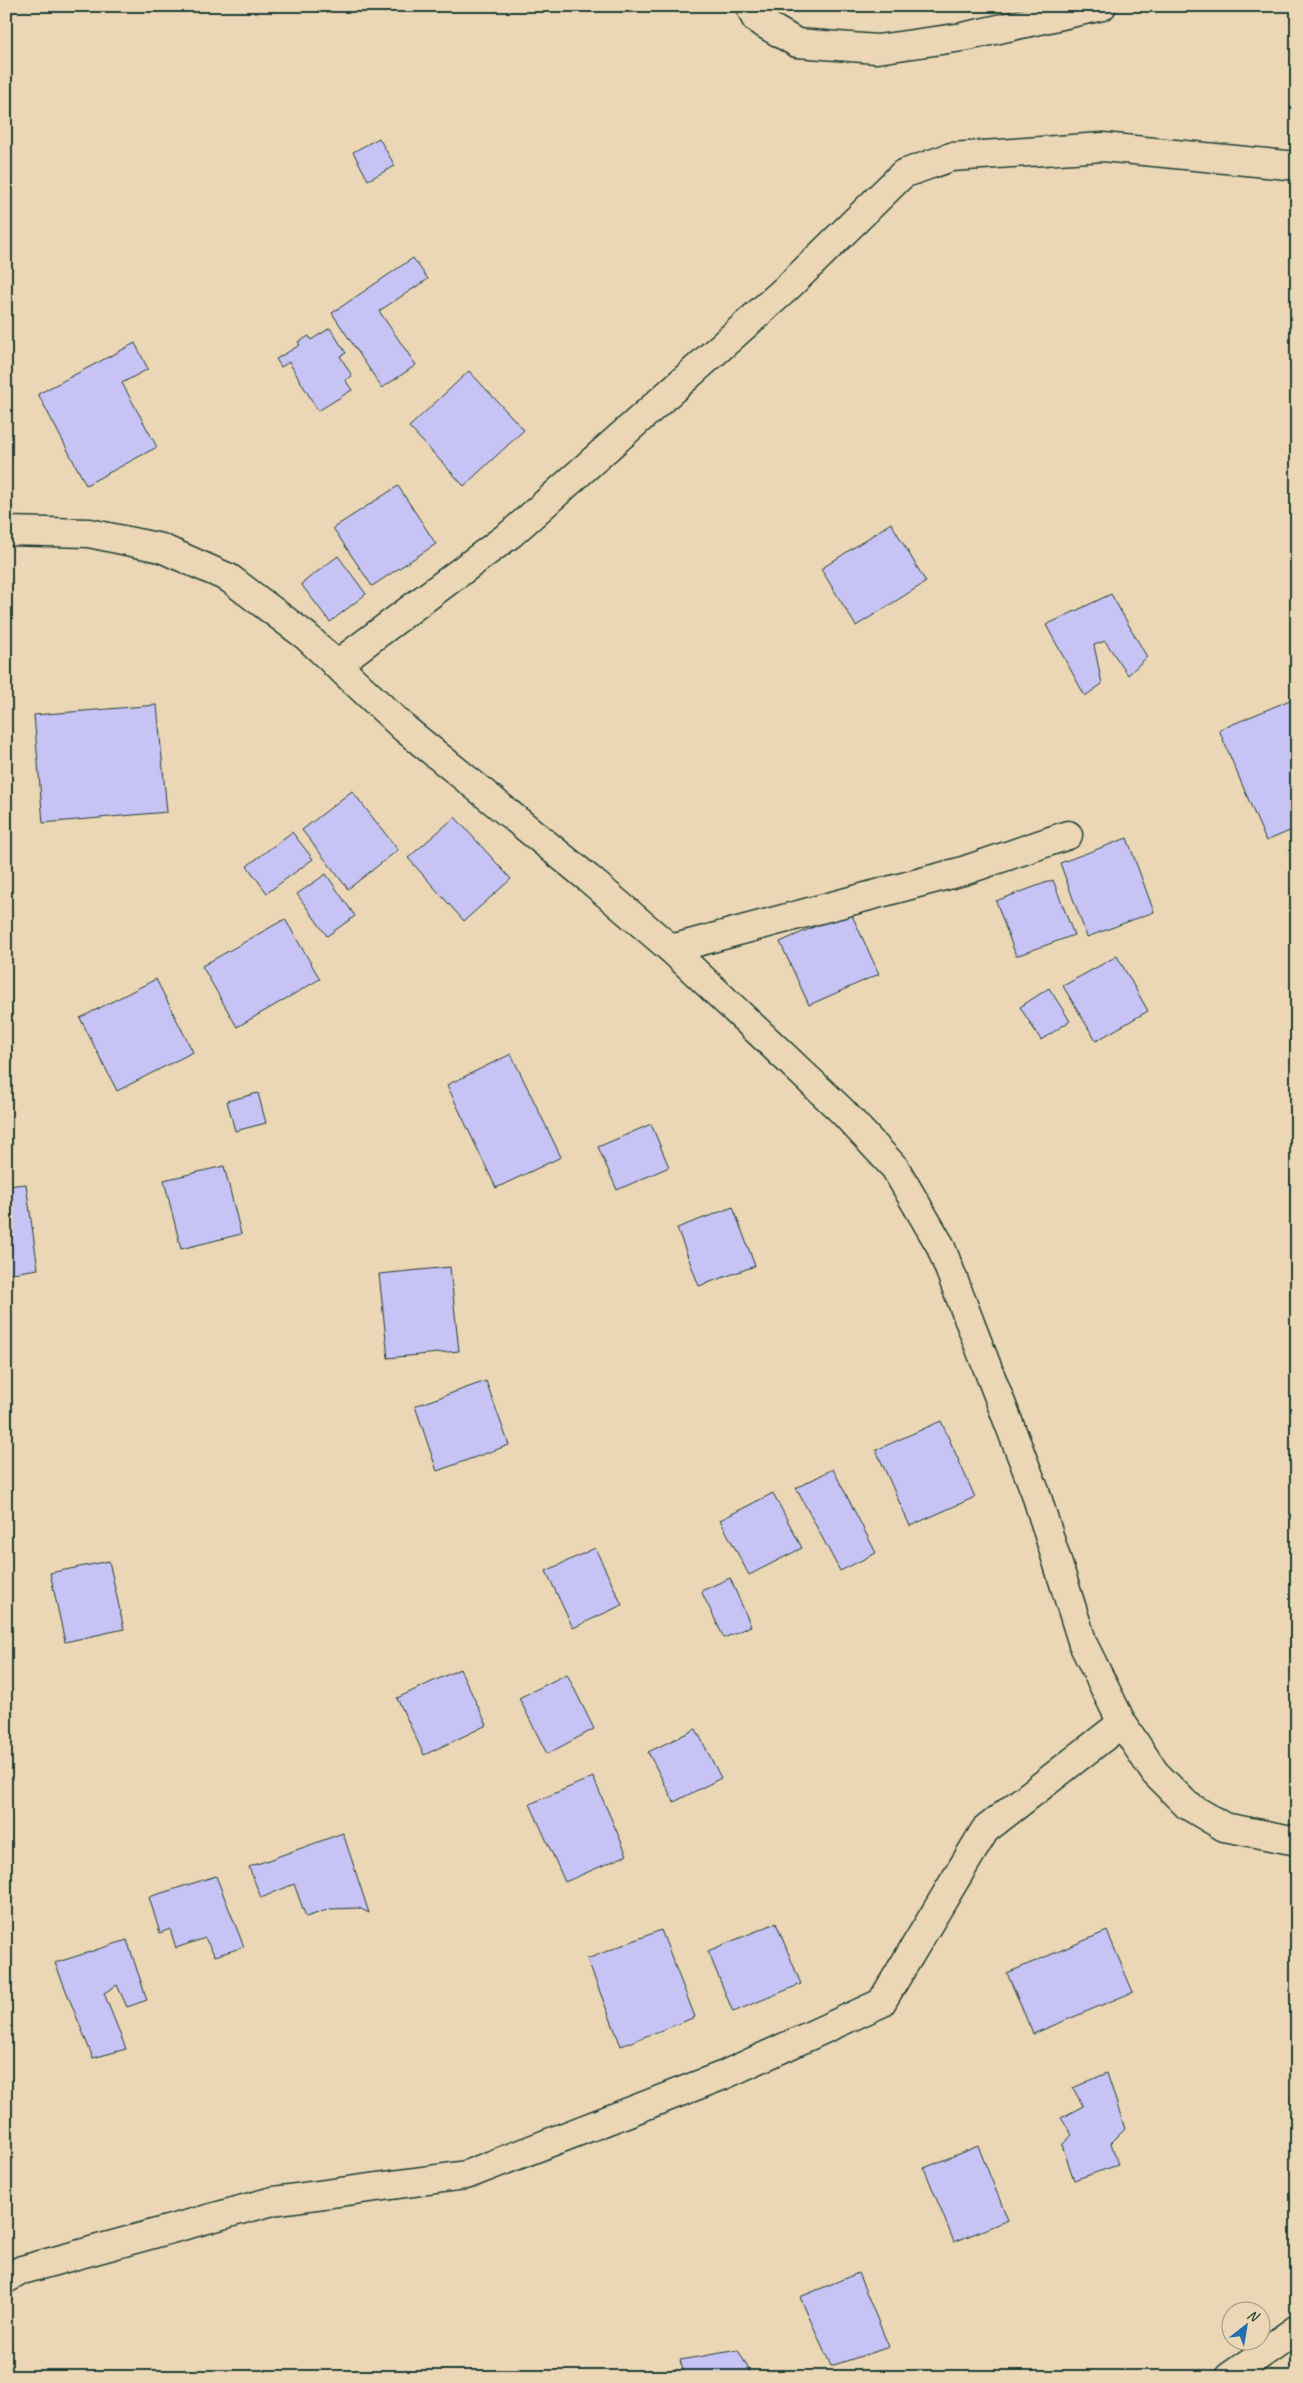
<svg xmlns="http://www.w3.org/2000/svg" width="1303" height="2383" viewBox="0 0 1303 2383" font-family="Caveat,sans-serif">
	<style>
		.building { fill: #c7c3f5; stroke: #1f3d34 }
		.lines { fill: none; stroke-linecap: round; stroke-linejoin: round }
		.street-casing { stroke: #1f3d34; stroke-width: 31 }
		.secondary-casing { stroke: #1f3d34; stroke-width: 31 }
		.street { stroke: #ebd7b5; stroke-width: 28 }
		.secondary { stroke: #ebd7b5; stroke-width: 28 }
	</style>
	<rect width="100%" height="100%" fill="#ebd7b5"/>
	<filter id="ink" filterUnits="userSpaceOnUse"><feTurbulence type="fractalNoise" baseFrequency=".02" numOctaves="2"/><feDisplacementMap in="SourceGraphic" scale="10" xChannelSelector="R" yChannelSelector="G"/><feConvolveMatrix kernelMatrix="1 2 1 2 8 2 1 2 1" color-interpolation-filters="sRGB"/></filter>
	<g filter="url(#ink)">
		<path class="building" d="M 379,138 L 395,166 L 368,180 L 353,152 Z
			M 413,258 L 428,279 L 379,311 L 416,365 L 382,388 L 332,313 Z
			M 330,328 L 346,353 L 340,356 L 352,376 L 345,380 L 352,390 L 318,411 L 289,362 L 281,367 L 276,359 L 300,345 L 298,342 L 309,336 L 311,340 Z
			M 135,343 L 148,369 L 122,383 L 157,447 L 86,485 L 38,394 Z
			M 469,371 L 524,430 L 464,486 L 409,427 Z
			M 398,486 L 436,544 L 372,586 L 333,528 Z
			M 891,523 L 926,582 L 856,626 L 821,569 Z
			M 338,556 L 366,594 L 330,622 L 301,584 Z
			M 1111,594 L 1147,657 L 1128,675 L 1105,641 L 1094,645 L 1102,684 L 1085,696 L 1046,625 Z
			M 1297,697 L 1297,828 L 1266,841 L 1219,730 Z
			M 157,705 L 167,812 L 43,823 L 34,715 Z
			M 352,791 L 398,850 L 348,889 L 302,830 Z
			M 455,817 L 511,879 L 464,921 L 408,858 Z
			M 292,832 L 313,859 L 267,893 L 247,866 Z
			M 1127,838 L 1154,912 L 1087,937 L 1060,863 Z
			M 326,874 L 355,916 L 327,936 L 297,894 Z
			M 1053,880 L 1074,935 L 1016,956 L 996,901 Z
			M 850,911 L 879,974 L 809,1005 L 780,942 Z
			M 285,919 L 320,979 L 237,1027 L 202,966 Z
			M 1117,956 L 1148,1011 L 1096,1041 L 1063,986 Z
			M 156,979 L 193,1052 L 117,1091 L 80,1018 Z
			M 1049,988 L 1070,1021 L 1041,1040 L 1020,1007 Z
			M 511,1054 L 561,1157 L 496,1188 L 447,1085 Z
			M 258,1093 L 266,1123 L 235,1131 L 227,1101 Z
			M 651,1124 L 669,1167 L 617,1190 L 598,1147 Z
			M 224,1166 L 241,1234 L 181,1249 L 164,1180 Z
			M 26,1184 L 38,1269 L 6,1274 L 6,1186 Z
			M 733,1207 L 755,1266 L 699,1286 L 677,1228 Z
			M 450,1267 L 459,1351 L 388,1358 L 379,1274 Z
			M 486,1381 L 509,1445 L 437,1471 L 415,1406 Z
			M 941,1421 L 975,1497 L 910,1526 L 876,1450 Z
			M 833,1469 L 876,1553 L 840,1571 L 796,1488 Z
			M 773,1493 L 802,1548 L 749,1575 L 720,1520 Z
			M 595,1548 L 622,1605 L 573,1628 L 546,1571 Z
			M 109,1561 L 124,1629 L 65,1642 L 50,1573 Z
			M 730,1578 L 751,1626 L 724,1638 L 701,1591 Z
			M 460,1669 L 487,1725 L 424,1755 L 397,1698 Z
			M 567,1674 L 594,1729 L 547,1754 L 519,1698 Z
			M 696,1729 L 721,1778 L 674,1802 L 648,1752 Z
			M 593,1777 L 627,1855 L 565,1882 L 530,1804 Z
			M 343,1833 L 369,1913 L 359,1908 L 330,1909 L 306,1917 L 294,1884 L 261,1898 L 249,1867 Z
			M 216,1876 L 244,1947 L 215,1956 L 205,1938 L 176,1948 L 170,1929 L 160,1933 L 149,1897 Z
			M 776,1923 L 801,1984 L 733,2012 L 708,1951 Z
			M 661,1930 L 695,2017 L 621,2046 L 587,1959 Z
			M 1107,1931 L 1133,1992 L 1033,2034 L 1007,1973 Z
			M 127,1940 L 147,2000 L 127,2007 L 117,1985 L 104,1993 L 126,2049 L 93,2058 L 55,1963 Z
			M 1107,2073 L 1125,2129 L 1111,2143 L 1118,2165 L 1074,2180 L 1062,2145 L 1072,2135 L 1061,2118 L 1083,2106 L 1073,2088 Z
			M 978,2146 L 1008,2220 L 954,2242 L 924,2168 Z
			M 858,2273 L 889,2347 L 831,2366 L 800,2297 Z
			M 738,2350 L 753,2377 L 685,2377 L 680,2360 Z"/>
		<g class="lines">
			<defs>
				<path id="street" d="M 750,6 L 756,19 L 797,43 L 877,49 L 963,37 L 1102,6
					M 336,665 L 512,533 L 789,286 L 903,174 L 951,157 L 1103,147 L 1297,166
					M 671,949 L 963,871 L 1068,835
					M 6,2279 L 22,2270 L 273,2201 L 466,2175 L 724,2075 L 881,2003 L 985,1830 L 1122,1723"/>
				<path id="secondary" d="M 6,531 L 89,533 L 161,548 L 229,578 L 306,636 L 405,729 L 588,878 L 671,949 L 842,1111 L 895,1168 L 940,1245 L 1035,1491 L 1083,1644 L 1122,1723 L 1155,1773 L 1187,1805 L 1224,1827 L 1297,1841
					M 1229,2377 L 1297,2329"/>
			</defs>
			<use href="#street" class="street-casing"/>
			<use href="#secondary" class="secondary-casing"/>
			<use href="#street" class="street"/>
			<use href="#secondary" class="secondary"/>
		</g>
	</g>
	<rect width="1303" height="2383" fill="none" stroke="#ebd7b5" stroke-width="25"/>
	<rect x="12" y="12" width="1278" height="2358" fill="none" stroke="#1f3d34" stroke-width="2" filter="url(#ink)"/>
	<g transform="translate(1246 2326) rotate(31)"><circle r="24" fill="#ebd7b5" stroke="#999981"/>
	<path d="M0-4L9 19L0 12L-9 19Z" fill="#1f6fb2"/>
	<text y="-8" font-size="14" font-weight="bold" text-anchor="middle" fill="#1f3d34">N</text>
	</g>
</svg>
